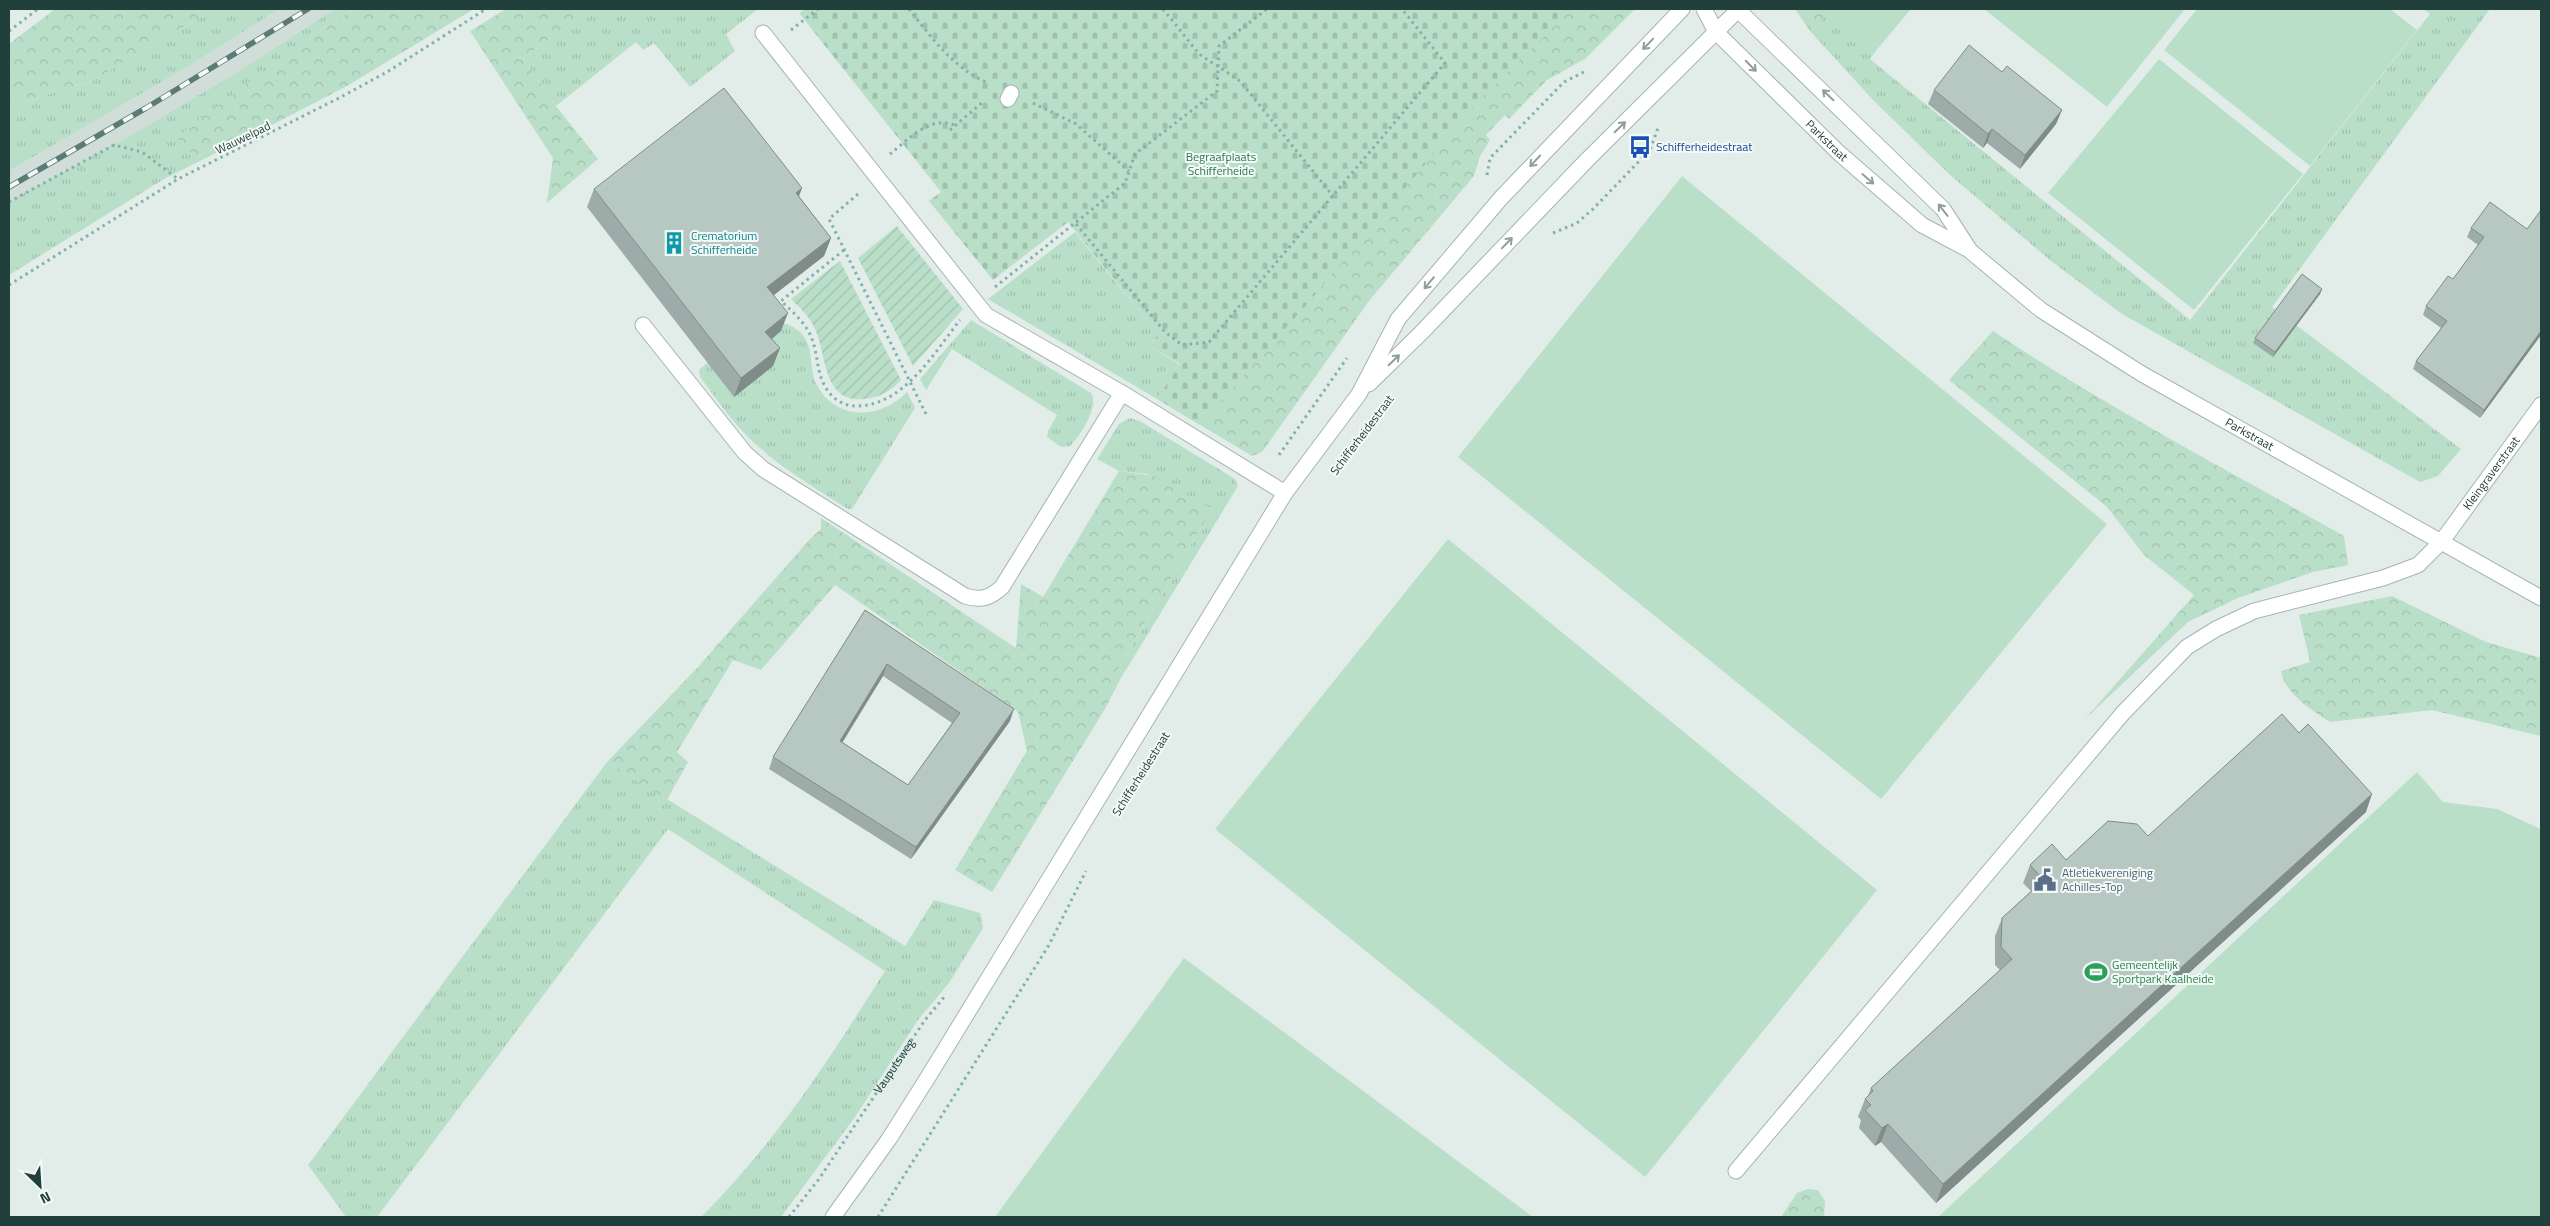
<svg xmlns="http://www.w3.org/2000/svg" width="2550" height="1226" viewBox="0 0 2550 1226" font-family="'Titillium Web',sans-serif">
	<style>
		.built { fill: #d0ddd9 }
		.grass { fill: url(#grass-tufts) }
		.forest { fill: url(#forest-crowns) }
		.cemetery { fill: url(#cemetery-stones) }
		.garden { fill: url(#garden-furrows) }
		.pitch { fill: #badfc9 }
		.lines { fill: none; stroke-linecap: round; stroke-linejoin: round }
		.minor-casing { stroke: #a4b5b2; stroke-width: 17 }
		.path { stroke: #81b2a9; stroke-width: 3; stroke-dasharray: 2.5 4; stroke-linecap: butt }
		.minor { stroke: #fff; stroke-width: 15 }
		.rail-casing { stroke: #5c7a76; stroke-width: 5.5 }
		.rail { stroke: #f3f9f7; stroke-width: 4; stroke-dasharray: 11; stroke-linecap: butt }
		.wall { fill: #9daca8; fill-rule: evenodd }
		.shaded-wall { fill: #808c88 }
		.building { fill: #b7c8c3; stroke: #808c88; fill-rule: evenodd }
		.oneway { stroke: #909f9d }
		.labels { text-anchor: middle; stroke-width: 4; stroke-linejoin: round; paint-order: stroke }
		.street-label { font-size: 12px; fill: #213f3b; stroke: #f3f9f7 }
		.transit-label { font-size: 12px; fill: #164399; stroke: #f3f9f7; text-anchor: start }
		.park-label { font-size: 12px; fill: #297852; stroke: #f3f9f7 }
		.culture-label { font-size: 12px; fill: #0d838f; stroke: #f3f9f7; text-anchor: start }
		.service-label { font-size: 12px; fill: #4e5e75; stroke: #f3f9f7; text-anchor: start }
		.leisure-label { font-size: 12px; fill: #27864d; stroke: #f3f9f7; text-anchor: start }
	</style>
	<defs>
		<pattern id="grass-tufts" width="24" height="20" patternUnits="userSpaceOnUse" patternTransform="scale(1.25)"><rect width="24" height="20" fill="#badfc9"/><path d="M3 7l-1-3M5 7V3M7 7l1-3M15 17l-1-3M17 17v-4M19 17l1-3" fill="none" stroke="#a0c0ae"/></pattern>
		<pattern id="forest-crowns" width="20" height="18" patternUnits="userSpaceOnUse" patternTransform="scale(1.25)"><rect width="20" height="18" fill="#badfc9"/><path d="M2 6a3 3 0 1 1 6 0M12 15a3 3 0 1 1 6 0" fill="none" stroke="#a0c0ae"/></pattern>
		<pattern id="cemetery-stones" width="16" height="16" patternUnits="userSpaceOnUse" patternTransform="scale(1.25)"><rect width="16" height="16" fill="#badfc9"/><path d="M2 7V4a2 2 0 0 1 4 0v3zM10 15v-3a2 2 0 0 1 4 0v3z" fill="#a0c0ae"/></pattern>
		<pattern id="garden-furrows" width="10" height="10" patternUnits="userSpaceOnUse" patternTransform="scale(1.25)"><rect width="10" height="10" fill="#badfc9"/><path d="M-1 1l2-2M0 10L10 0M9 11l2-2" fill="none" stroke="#a0c0ae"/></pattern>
	</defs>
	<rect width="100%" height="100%" fill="#e2edea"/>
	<path class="built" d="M 279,9 L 335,9 L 226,79 L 133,134 L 9,201 L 9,171 L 189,66 Z"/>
	<path class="grass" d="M 215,9 L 279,9 L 189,66 L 9,171 L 9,109 L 19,103 L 92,81 Z
		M 335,9 L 355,9 L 322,29 L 196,122 L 178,138 L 198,156 L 226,143 L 234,144 L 164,179 L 9,275 L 9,201 L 133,134 L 226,79 Z
		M 592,9 L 758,9 L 726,34 L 735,51 L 690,87 L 654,43 L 643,50 L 636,42 L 556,106 L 523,58 Z
		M 2423,9 L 2490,9 L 2272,307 L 2461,449 L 2438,476 L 2420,482 L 2122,314 L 2051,261 L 1950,175 L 1873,100 L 1810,31 L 1831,11 L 1879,47 L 1870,59 L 2190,320 L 2430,14 Z
		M 1075,232 L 1158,334 L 1150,346 L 1180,365 L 1157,399 L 988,299 Z
		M 971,320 L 1091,393 C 1100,406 1080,436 1070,446 L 1061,447 L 1047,437 L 1048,431 L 1057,415 L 952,349 L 926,390 L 920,379 Z
		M 778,322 C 790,324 800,329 806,340 C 813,353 810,368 815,381 C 833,421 879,421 907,392 L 915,408 L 852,509 L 848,509 C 814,487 777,466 748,437 C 730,419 715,397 700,377 L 699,370 L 708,362 L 756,351 Z
		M 1130,418 L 1140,421 L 1235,479 L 1238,486 L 1121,678 L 1115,674 L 1212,509 L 1147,474 L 1119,471 L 1097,459 L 1119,424 Z
		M 607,762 L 905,946 L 934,900 L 980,913 L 983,928 L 949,983 L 918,1020 L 855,1117 L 781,1217 L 701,1217 C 775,1144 830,1058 885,971 L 668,829 L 377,1217 L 346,1217 L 308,1165 Z"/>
	<path class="forest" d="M 55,9 L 215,9 L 92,81 L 19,103 L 9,109 L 9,44 Z
		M 355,9 L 474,9 L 347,86 L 235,144 L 225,143 L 198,156 L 185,150 L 177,138 L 195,122 L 322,29 Z
		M 506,9 L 592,9 L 523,58 L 556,106 L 598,159 L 547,203 L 553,158 L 470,31 Z
		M 1525,9 L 1635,9 L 1585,59 L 1547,80 L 1509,119 L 1505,115 L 1486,135 L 1490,140 L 1480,156 L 1474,176 L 1369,301 L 1262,452 L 1252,456 L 1157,399 Z
		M 1795,9 L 1834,9 L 1810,31 Z
		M 1993,331 C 2106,407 2226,469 2344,536 L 2348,565 L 2313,572 L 2238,598 L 2188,622 L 2084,720 L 2194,595 L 2144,555 L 2107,507 L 1949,380 Z
		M 1119,471 L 1155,476 L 1212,509 L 1115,674 L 1121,678 L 1105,709 L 992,892 L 955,870 L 1027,751 L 1018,712 L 835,585 L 761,670 L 733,660 L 677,752 L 688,762 L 667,800 L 607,762 L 698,667 L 810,539 L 821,529 L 821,518 L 1016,648 L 1021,584 L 1043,597 Z
		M 2392,596 L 2486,642 L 2541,658 L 2541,736 L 2432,710 L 2330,722 C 2311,710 2285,694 2281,671 L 2310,662 L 2299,615 Z
		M 1808,1189 L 1818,1190 L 1825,1201 L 1824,1217 L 1781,1217 L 1797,1193 Z"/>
	<path class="cemetery" d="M 805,9 L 1572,9 L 1480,99 L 1307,304 L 1200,425 L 1157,399 L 1180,364 L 1150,346 L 1158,334 L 1068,222 L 993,280 L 929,201 L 941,192 L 799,13 Z"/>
	<path class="garden" d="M 897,226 L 963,309 L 913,366 L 858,258 Z
		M 840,261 L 901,380 C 890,392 880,397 865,399 C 822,404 827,354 815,329 C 810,317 800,308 791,299 Z"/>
	<path class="pitch" d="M 1834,9 L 1911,9 L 1879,47 L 1831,11 Z
		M 1984,9 L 2185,9 L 2107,107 Z
		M 2197,9 L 2390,9 L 2417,30 L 2310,166 L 2164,50 Z
		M 2159,59 L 2303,174 L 2194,310 L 2048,193 Z
		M 1682,176 L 2107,524 L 1881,799 L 1458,457 Z
		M 1448,539 L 1877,890 L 1645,1177 L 1215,829 Z
		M 2417,772 L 2443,802 L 2497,809 L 2541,829 L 2541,1217 L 1938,1217 Z
		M 1184,958 L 1533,1217 L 995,1217 Z"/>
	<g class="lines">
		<defs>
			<g id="minor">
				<path id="s2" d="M 1704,9 L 1716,32 L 1839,153 L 1922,225 L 1969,250 L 2041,310 L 2142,374 L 2541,598"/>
				<path d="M 1737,9 L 1943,209 L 1969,249"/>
				<path d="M 763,33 L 986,315 L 1122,393 L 1285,493"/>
				<path d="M 1008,99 L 1011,93"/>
				<path d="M 643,325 L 745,453 L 763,469 L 965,596 C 981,601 990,598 1002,587 L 1122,393"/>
				<path d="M 1369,384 L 1421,333 L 1587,160 L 1739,9"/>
				<path id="s3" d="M 1736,1171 L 2123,713 L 2187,647 L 2216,629 L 2254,611 L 2383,578 L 2418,565 L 2442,541 L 2541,405"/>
				<path d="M 833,1217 L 889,1139 L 930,1074 L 1285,493 L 1359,394 L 1398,319 L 1501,198 L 1682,9"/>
			</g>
		</defs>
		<use href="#minor" class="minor-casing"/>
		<g class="path">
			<path d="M 909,9 C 932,38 953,68 988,83"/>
			<path d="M 1163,9 L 1199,54 L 1240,81 L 1333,196"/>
			<path d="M 791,30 L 818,9"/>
			<path d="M 9,31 L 38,9"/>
			<path d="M 1033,103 L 1076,124 L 1129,171"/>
			<path d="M 950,130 L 984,101"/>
			<path d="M 890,154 C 908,140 930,115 954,125"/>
			<path d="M 1487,175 L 1490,158 L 1564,82 L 1584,72"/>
			<path d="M 858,194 L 829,219 L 927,416"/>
			<path d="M 9,202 L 114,145 L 142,152 L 178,179"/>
			<path d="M 1076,224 L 1165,332 L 1182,345 L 1209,342 L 1445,63 L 1402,9"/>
			<path d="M 1553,233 L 1577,223 L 1593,209 L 1650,150 L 1659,125"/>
			<path d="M 844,250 L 781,301 C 794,313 808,325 813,342 C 818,357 817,373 825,386 C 830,397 843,406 855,406 C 903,407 934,353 960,320"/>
			<path d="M 9,285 L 178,179 L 339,98 L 387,72 L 486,9"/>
			<path d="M 995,287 L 1125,183 L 1135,154 L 1217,91 L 1219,46 L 1267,9"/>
			<path d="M 1279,455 L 1347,358"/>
			<path id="s1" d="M 789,1217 L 819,1179 L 925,1020 L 945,996"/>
			<path d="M 878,1217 L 1049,945 L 1086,871"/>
		</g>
		<use href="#minor" class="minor"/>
		<defs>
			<path id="rail" d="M 9,187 L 146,108 L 308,9"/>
		</defs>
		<use href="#rail" class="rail-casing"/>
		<use href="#rail" class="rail"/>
	</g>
	<path class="wall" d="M 2002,72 L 2062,110 L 2056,124 L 2020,169 L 1987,143 L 1983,148 L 1928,104 L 1934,90 Z
		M 802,188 L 799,196 L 831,238 L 824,256 L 774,295 L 781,331 L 772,339 L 780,348 L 773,366 L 734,397 L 587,207 L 594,189 Z
		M 2471,228 L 2527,229 L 2541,335 L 2480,418 L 2413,369 L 2416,361 L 2441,328 L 2423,315 L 2426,306 L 2453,279 L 2478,245 L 2467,237 Z
		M 2322,289 L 2320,294 L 2273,357 L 2253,343 L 2255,338 Z
		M 865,610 L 1010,721 L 911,859 L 769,769 L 773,757 ZM 883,676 L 952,723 L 908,785 L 842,742 Z
		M 2366,812 L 1936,1203 L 1881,1142 L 1875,1146 L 1859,1128 L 1861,1120 L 1858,1117 L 1865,1099 L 1868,1096 L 1871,1088 L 2000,970 L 1995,965 L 1995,936 L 2002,918 L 2031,891 L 2023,883 L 2030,865 L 2066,860 L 2148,836 Z"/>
	<path class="shaded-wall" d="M 2062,110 L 2056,124 L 2020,169 L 2025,155 Z
		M 1992,129 L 1987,143 L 1983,148 L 1988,134 Z
		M 802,188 L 795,206 L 796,193 Z
		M 831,238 L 824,256 L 761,305 L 767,287 Z
		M 2322,289 L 2320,294 L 2273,357 L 2275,352 Z
		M 788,313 L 781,331 L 758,350 L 765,332 Z
		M 2541,331 L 2541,335 L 2480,418 L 2484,410 Z
		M 780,348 L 773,366 L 734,397 L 741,378 Z
		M 887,664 L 883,676 L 836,753 L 840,741 Z
		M 1014,709 L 1010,721 L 911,859 L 916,847 Z
		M 2372,794 L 2366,812 L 1936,1203 L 1943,1184 Z
		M 1888,1124 L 1881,1142 L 1875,1146 L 1882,1128 Z"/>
	<path class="building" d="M 1969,45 L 2002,72 L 2007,66 L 2062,110 L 2025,155 L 1992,129 L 1988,134 L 1934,90 Z
		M 724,88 L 802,188 L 796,193 L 831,238 L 767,287 L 788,313 L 765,332 L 780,348 L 741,378 L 594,189 Z
		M 2490,202 L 2527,229 L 2541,210 L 2541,331 L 2484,410 L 2416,361 L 2447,321 L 2426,306 L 2448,276 L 2453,279 L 2484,237 L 2471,228 Z
		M 2302,274 L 2322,289 L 2275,352 L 2255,338 Z
		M 865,610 L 1014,709 L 916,847 L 773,757 ZM 887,664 L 960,713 L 908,785 L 840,741 Z
		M 2282,714 L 2299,733 L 2308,724 L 2372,794 L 1943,1184 L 1888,1124 L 1882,1128 L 1865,1110 L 1871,1105 L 1865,1099 L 1873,1091 L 1871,1088 L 2012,959 L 2001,947 L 2002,918 L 2044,880 L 2030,865 L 2052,844 L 2066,860 L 2108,821 L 2137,824 L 2148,836 Z"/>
	<defs><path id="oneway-shaft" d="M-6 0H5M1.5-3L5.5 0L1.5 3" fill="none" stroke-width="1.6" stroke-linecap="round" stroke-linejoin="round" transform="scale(1.25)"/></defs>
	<g class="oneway">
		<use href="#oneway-shaft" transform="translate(1648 44) rotate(134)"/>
		<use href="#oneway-shaft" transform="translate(1751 66) rotate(45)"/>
		<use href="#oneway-shaft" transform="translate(1828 95) rotate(-136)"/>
		<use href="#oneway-shaft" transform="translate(1620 127) rotate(-44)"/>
		<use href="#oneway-shaft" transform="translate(1535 161) rotate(133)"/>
		<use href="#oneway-shaft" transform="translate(1868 179) rotate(41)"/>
		<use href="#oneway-shaft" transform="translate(1943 210) rotate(-128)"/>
		<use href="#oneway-shaft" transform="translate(1507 243) rotate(-46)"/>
		<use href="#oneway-shaft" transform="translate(1429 283) rotate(130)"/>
		<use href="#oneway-shaft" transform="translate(1394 360) rotate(-44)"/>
	</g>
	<defs>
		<symbol id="bus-bare" viewBox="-9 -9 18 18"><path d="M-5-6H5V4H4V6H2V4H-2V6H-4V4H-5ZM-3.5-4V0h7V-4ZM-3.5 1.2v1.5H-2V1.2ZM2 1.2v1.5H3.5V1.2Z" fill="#1a4fb4" stroke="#f3f9f7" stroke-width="2.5" paint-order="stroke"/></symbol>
		<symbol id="building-bare" viewBox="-9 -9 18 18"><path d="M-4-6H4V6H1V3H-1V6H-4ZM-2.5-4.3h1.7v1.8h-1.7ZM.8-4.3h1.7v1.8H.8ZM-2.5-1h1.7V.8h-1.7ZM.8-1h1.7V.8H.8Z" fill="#0f9aa8" stroke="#f3f9f7" stroke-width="2.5" paint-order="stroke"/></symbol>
		<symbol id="civic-bare" viewBox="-9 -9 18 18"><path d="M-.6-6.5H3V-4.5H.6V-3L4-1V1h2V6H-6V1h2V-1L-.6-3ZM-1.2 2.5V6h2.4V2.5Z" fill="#5c6f8a" stroke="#f3f9f7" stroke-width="2.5" paint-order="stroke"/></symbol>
		<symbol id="stadium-bare" viewBox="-9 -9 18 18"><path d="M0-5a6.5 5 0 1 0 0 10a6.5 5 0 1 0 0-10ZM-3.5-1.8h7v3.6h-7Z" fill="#2e9e5b" stroke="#f3f9f7" stroke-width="2.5" paint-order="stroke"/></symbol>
	</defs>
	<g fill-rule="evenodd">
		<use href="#bus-bare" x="1624" y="131" width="32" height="32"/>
		<use href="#building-bare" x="658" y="227" width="32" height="32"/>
		<use href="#civic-bare" x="2029" y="864" width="32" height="32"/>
		<use href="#stadium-bare" x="2080" y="956" width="32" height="32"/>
	</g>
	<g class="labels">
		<g class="street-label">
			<text transform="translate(243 138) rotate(-26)" y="4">Wauwelpad</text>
			<text dy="4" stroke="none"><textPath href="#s2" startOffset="181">Parkstraat</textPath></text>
			<text dy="4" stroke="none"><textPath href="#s2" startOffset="698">Parkstraat</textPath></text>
			<text transform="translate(1362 435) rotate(-53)" y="4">Schifferheidestraat</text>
			<text dy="4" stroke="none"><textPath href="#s3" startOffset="1056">Kleingraverstraat</textPath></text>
			<text transform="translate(1141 774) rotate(-58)" y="4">Schifferheidestraat</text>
			<text dy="4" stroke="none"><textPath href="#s1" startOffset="184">Vauputsweg</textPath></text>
		</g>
		<g class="transit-label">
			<text x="1656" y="151">Schifferheidestraat</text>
		</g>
		<g class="park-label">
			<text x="1221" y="161">Begraafplaats<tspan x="1221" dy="14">Schifferheide</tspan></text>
		</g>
		<g class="culture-label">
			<text x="691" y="240">Crematorium<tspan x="691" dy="14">Schifferheide</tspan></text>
		</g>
		<g class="service-label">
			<text x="2062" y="877">Atletiekvereniging<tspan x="2062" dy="14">Achilles-Top</tspan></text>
		</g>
		<g class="leisure-label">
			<text x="2112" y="969">Gemeentelijk<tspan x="2112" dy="14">Sportpark Kaalheide</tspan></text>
		</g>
	</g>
	<rect width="2550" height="1226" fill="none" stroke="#213f3b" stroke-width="20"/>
	<g transform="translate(40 1186) rotate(155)" stroke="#f3f9f7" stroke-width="4" paint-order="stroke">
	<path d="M0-4L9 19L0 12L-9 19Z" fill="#213f3b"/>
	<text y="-8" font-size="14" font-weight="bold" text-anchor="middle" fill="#213f3b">N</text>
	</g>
</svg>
